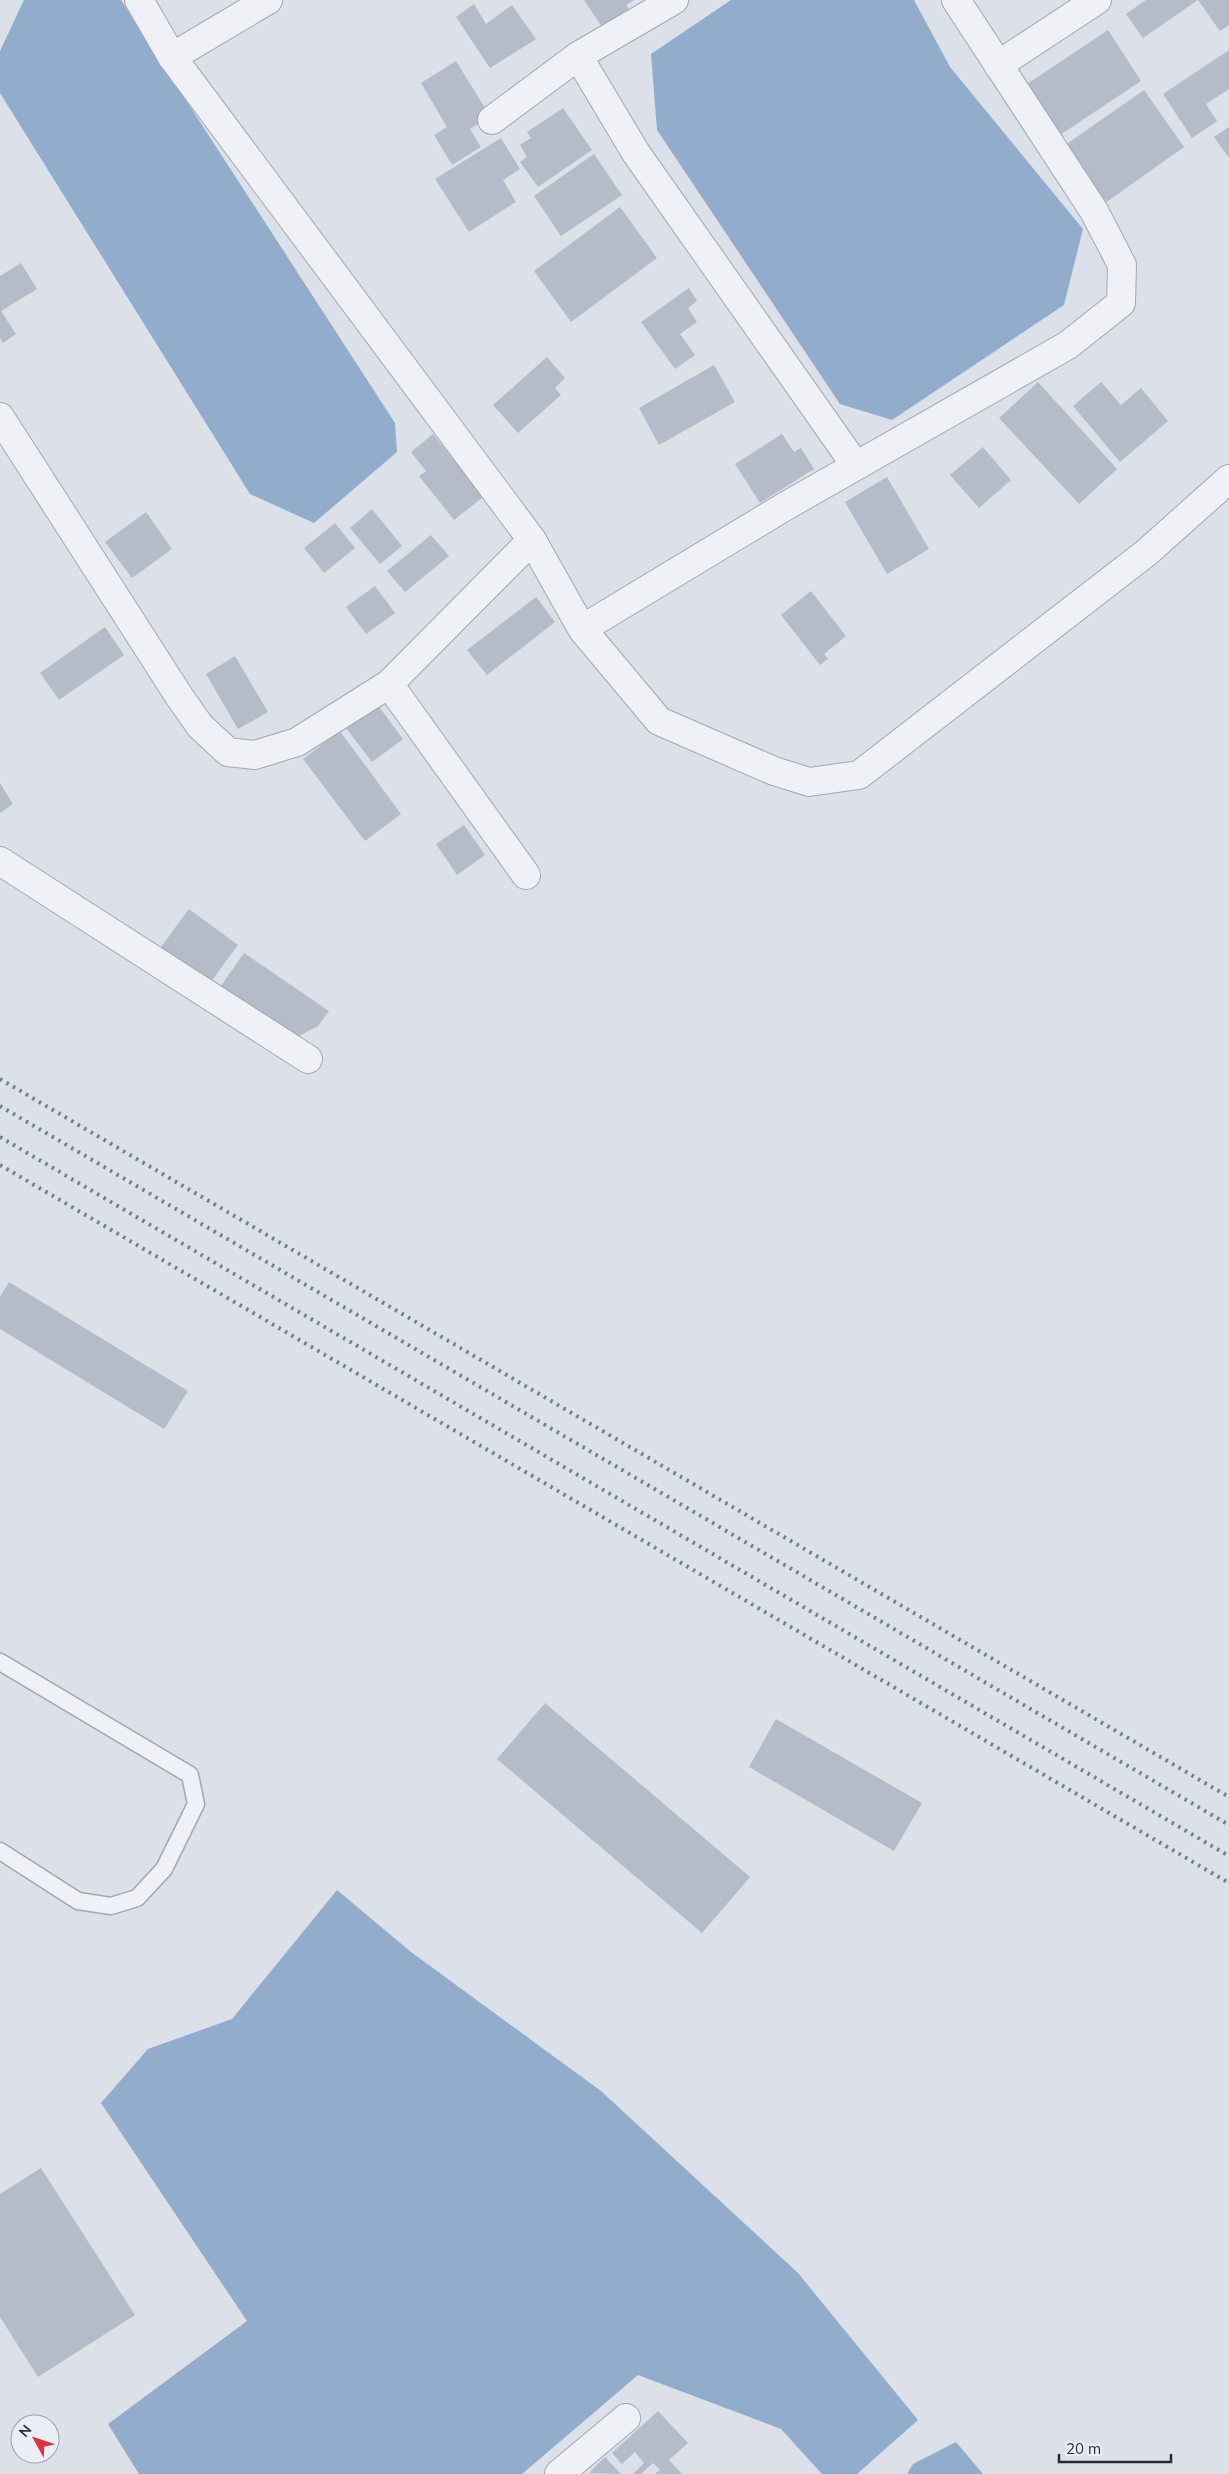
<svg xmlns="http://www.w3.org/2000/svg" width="1229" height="2474" viewBox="0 0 1229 2474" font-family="Mulish,sans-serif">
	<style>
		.water { fill: #92accc }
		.building { fill: #b5bbc8 }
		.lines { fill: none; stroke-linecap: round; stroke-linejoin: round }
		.lane-casing { stroke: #a1a7b2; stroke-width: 19 }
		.street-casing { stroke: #a1a7b2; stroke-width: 30 }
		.lane { stroke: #eff1f6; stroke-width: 16 }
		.street { stroke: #eff1f6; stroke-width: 28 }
		.rail { stroke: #747e93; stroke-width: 4; stroke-dasharray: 2.5 5; stroke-linecap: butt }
	</style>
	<rect width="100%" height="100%" fill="#dce0e8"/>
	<path class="water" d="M 24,0 L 121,0 L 395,423 L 397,452 L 314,523 L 250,494 L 0,93 L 0,51 Z
		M 731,0 L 914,0 L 950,67 L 1083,229 L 1064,305 L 892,420 L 840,404 L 657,130 L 651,54 Z
		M 337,1890 L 411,1952 L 601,2091 L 798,2273 L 918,2420 L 857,2474 L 822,2474 L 781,2429 L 638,2375 L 522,2474 L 139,2474 L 108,2424 L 247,2321 L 101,2103 L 148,2049 L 232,2019 Z
		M 956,2442 L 983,2474 L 907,2474 L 913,2464 Z"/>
	<path class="building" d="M 584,0 L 634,0 L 626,5 L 629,9 L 602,27 Z
		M 1146,0 L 1229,0 L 1229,25 L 1220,31 L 1198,0 L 1143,38 L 1126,14 Z
		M 474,4 L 486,24 L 512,5 L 536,39 L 490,68 L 456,17 Z
		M 1108,30 L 1141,81 L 1060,135 L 1027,84 Z
		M 1229,50 L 1229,89 L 1206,104 L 1217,121 L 1192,138 L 1163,94 Z
		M 456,61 L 490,116 L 470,129 L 481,147 L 452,165 L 434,135 L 447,127 L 421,83 Z
		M 1144,90 L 1184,147 L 1101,206 L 1061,148 Z
		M 563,108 L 592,150 L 538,187 L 520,162 L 527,157 L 520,145 L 531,138 L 527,132 Z
		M 1229,127 L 1229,158 L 1214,137 Z
		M 501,138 L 520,169 L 503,180 L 516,202 L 469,232 L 435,179 Z
		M 594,154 L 622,195 L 561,236 L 534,196 Z
		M 620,207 L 657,258 L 571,322 L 534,271 Z
		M 21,263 L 37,289 L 1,311 L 16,334 L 3,343 L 0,338 L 0,276 Z
		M 689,288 L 697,301 L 688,308 L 697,322 L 680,334 L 695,355 L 675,369 L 641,322 Z
		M 547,357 L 565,378 L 555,388 L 561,395 L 518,433 L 493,405 Z
		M 714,365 L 735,402 L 659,445 L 639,408 Z
		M 1038,382 L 1117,469 L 1079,504 L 999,418 Z
		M 1101,382 L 1121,405 L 1141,388 L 1168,421 L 1120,462 L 1073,406 Z
		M 433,434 L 483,497 L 454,520 L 419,476 L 426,471 L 411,452 Z
		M 782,434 L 794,452 L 801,448 L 814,469 L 760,503 L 735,464 Z
		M 983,447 L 1011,480 L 979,508 L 950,475 Z
		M 887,477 L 929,549 L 887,574 L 845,502 Z
		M 372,509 L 402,546 L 380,564 L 350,528 Z
		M 146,512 L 172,549 L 132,578 L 105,542 Z
		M 335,523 L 355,548 L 324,573 L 304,548 Z
		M 431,535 L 449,556 L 405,592 L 387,571 Z
		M 375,586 L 395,613 L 366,634 L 346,607 Z
		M 811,591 L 846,636 L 824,654 L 828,659 L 820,665 L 781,615 Z
		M 536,597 L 555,622 L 487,675 L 467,650 Z
		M 105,627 L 124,655 L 59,700 L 40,673 Z
		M 235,656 L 268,712 L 238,729 L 206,674 Z
		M 377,704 L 403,739 L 372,762 L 346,728 Z
		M 340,731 L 401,814 L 365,841 L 303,759 Z
		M 0,783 L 13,804 L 0,813 Z
		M 464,825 L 485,855 L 457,875 L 436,844 Z
		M 189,909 L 238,945 L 207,987 L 158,951 Z
		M 244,953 L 329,1011 L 318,1026 L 295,1038 L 218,990 Z
		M 9,1282 L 188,1391 L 164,1429 L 0,1329 L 0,1297 Z
		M 545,1703 L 750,1877 L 702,1933 L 497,1759 Z
		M 776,1719 L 922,1803 L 894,1851 L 749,1767 Z
		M 41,2168 L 135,2315 L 38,2377 L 0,2317 L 0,2194 Z
		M 658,2411 L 688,2443 L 669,2460 L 682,2474 L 655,2474 L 660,2470 L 653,2463 L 641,2474 L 633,2474 L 644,2463 L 635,2452 L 622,2464 L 612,2453 Z
		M 605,2457 L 621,2474 L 589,2473 Z"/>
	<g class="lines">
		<defs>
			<path id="lane" d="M 0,1662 L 190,1775 L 196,1804 L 164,1869 L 137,1898 L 111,1906 L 78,1901 L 0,1851"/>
			<path id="street" d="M 139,0 L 172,57 L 532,540 L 582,629 L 659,721 L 774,771 L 809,782 L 859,775 L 1146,553 L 1229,479
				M 578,56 L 636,153 L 856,466
				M 172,57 L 268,0
				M 998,65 L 1097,0
				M 492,120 L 578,56 L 674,0
				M 0,417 L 179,696 L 200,726 L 228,752 L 255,755 L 297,742 L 389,684 L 532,540
				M 582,629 L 784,507 L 1068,345 L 1121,303 L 1122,265 L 1094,211 L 956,0
				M 389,684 L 526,875
				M 0,861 L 308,1059
				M 559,2474 L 626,2418"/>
		</defs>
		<use href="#lane" class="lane-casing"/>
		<use href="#street" class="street-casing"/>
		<use href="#lane" class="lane"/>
		<use href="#street" class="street"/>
		<path class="rail" d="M 0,1079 L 1229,1797
			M 0,1106 L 1229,1825
			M 0,1137 L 1229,1856
			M 0,1165 L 1229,1883"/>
	</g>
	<g transform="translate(35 2439) rotate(310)"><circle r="24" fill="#ebeff5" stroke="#9ba1ac"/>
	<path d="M0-4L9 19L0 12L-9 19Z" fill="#db3244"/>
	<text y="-8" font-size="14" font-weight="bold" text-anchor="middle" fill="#242d3f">N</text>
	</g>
	<path d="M1059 2454v8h112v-8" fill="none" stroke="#242d3f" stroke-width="2.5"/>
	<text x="1066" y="2454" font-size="15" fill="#242d3f" stroke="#ebeff5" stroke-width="4" paint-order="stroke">20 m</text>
</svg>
